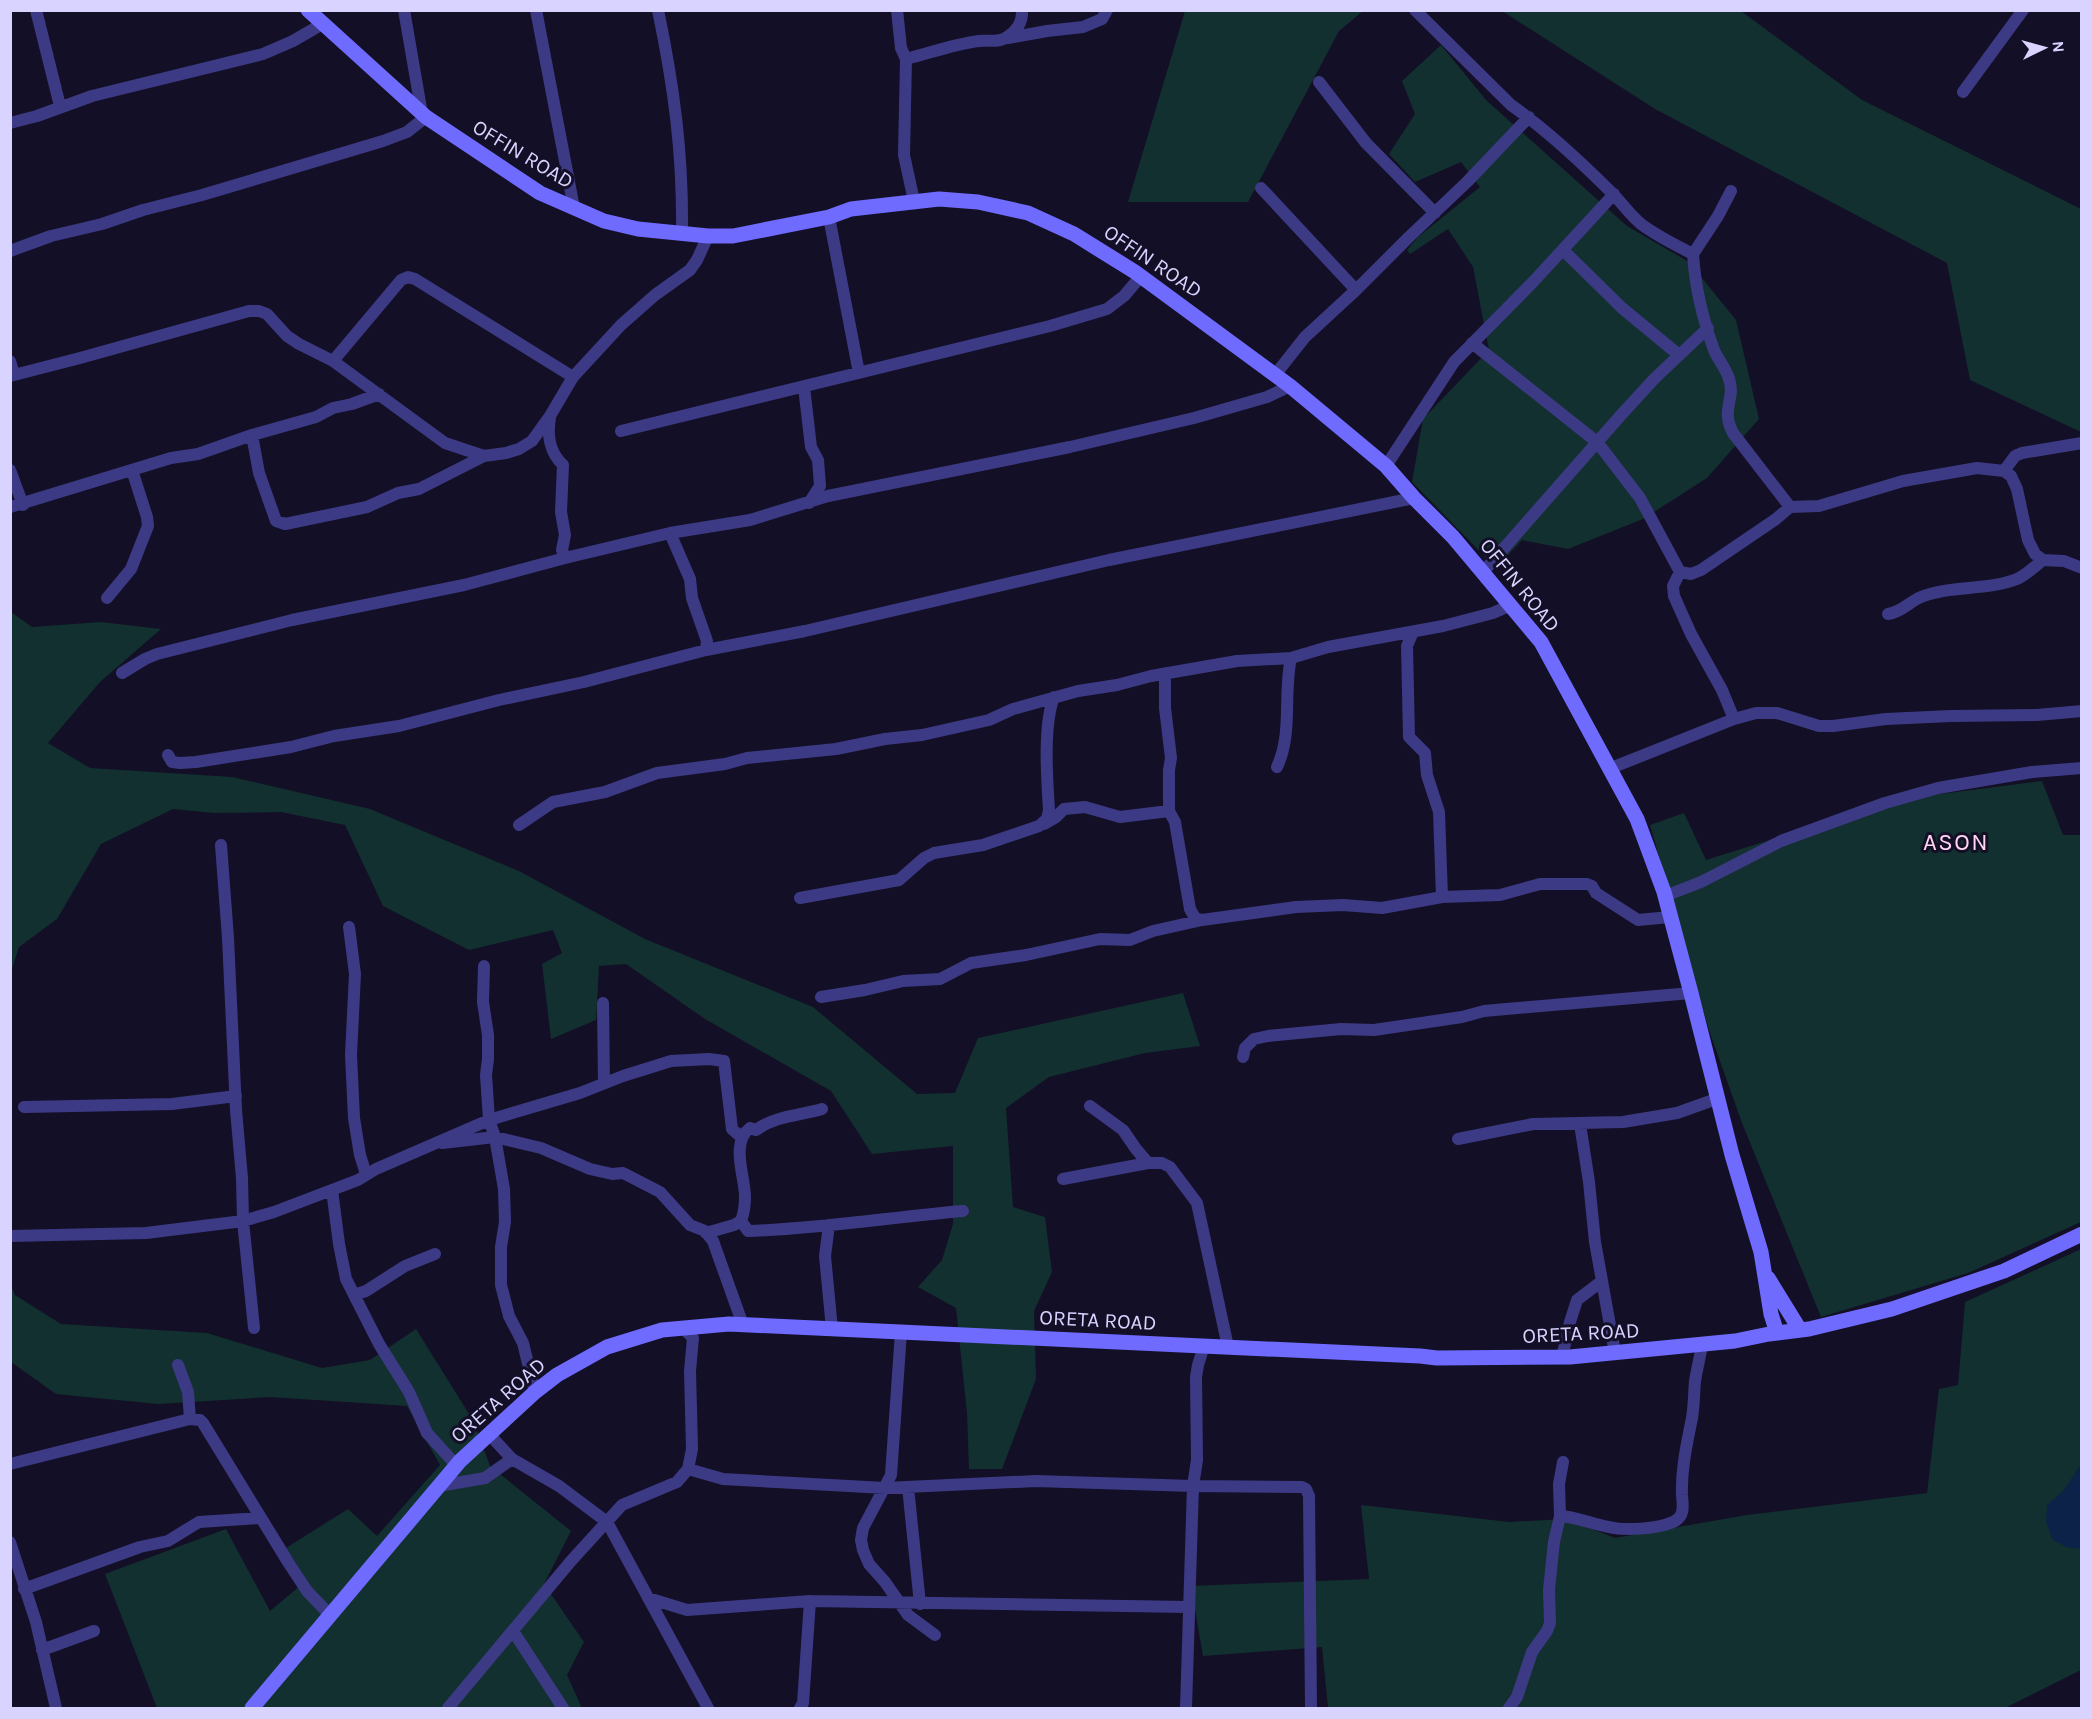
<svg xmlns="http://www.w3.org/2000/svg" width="2092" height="1719" viewBox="0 0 2092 1719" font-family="Karla,sans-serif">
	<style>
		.green { fill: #12302f }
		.water { fill: #0c2248 }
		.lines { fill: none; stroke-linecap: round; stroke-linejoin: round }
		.street { stroke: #3d3a85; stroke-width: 12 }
		.secondary { stroke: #6f6bff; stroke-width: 15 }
		.labels { text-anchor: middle; stroke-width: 6; stroke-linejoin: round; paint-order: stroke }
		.street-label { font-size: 21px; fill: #d9d4ff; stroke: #130f26 }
		.quarter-label { font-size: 24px; letter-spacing: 1.5px; fill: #ffd6f0; stroke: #130f26 }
	</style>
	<rect width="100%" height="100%" fill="#130f26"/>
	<path class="green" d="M 1185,11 L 1363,11 L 1339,31 L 1248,202 L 1128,202 Z
		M 1502,11 L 1741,11 L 1862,100 L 2081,209 L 2081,432 L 1970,380 L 1947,263 L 1655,109 Z
		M 1441,45 L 1486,100 L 1627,226 L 1689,262 L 1736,320 L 1759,419 L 1707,478 L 1643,519 L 1568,549 L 1522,540 L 1496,568 L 1412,482 L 1423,419 L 1489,350 L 1473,267 L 1448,229 L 1410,254 L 1407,250 L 1418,237 L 1480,187 L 1461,162 L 1415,182 L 1389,154 L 1415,114 L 1402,81 Z
		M 11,612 L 32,627 L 101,622 L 161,629 L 100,682 L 48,743 L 90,768 L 232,777 L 370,809 L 519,871 L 645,939 L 813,1007 L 917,1094 L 955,1093 L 978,1038 L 1183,993 L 1200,1046 L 1145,1053 L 1049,1077 L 1006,1108 L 1013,1207 L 1045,1217 L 1052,1272 L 1034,1311 L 1036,1379 L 1002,1469 L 969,1469 L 967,1413 L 956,1308 L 918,1287 L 942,1260 L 953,1224 L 953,1146 L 872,1154 L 831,1091 L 705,1019 L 626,964 L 599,966 L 596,1020 L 551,1039 L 542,964 L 562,953 L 553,930 L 469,950 L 383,906 L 345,825 L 281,812 L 215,813 L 173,809 L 101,844 L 57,919 L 19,947 L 11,972 Z
		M 2042,781 L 2063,835 L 2081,835 L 2081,1222 L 1968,1273 L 1821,1317 L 1742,1123 L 1709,1030 L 1650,825 L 1684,813 L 1706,860 L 1901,799 Z
		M 2081,1249 L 2081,1670 L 2005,1708 L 1328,1708 L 1322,1647 L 1203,1656 L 1191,1586 L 1369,1579 L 1361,1505 L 1509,1522 L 1566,1519 L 1615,1538 L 1747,1515 L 1927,1493 L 1939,1389 L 1958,1385 L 1965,1302 Z
		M 10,1283 L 15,1295 L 61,1324 L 207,1333 L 322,1368 L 370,1360 L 416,1329 L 474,1422 L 490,1466 L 571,1531 L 544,1584 L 584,1642 L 567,1675 L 582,1708 L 157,1708 L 105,1574 L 226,1529 L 270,1611 L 307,1580 L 286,1548 L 348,1509 L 377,1536 L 440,1465 L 407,1406 L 270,1397 L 158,1404 L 56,1394 L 11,1362 Z"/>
	<path class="water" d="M 2081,1464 L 2081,1549 L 2066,1547 L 2052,1539 L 2046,1521 L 2047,1505 L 2064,1490 Z"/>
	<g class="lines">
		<path class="street" d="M 36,10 L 60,106
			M 404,10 L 422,114
			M 536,10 L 574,208
			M 658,10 C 674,87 683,154 682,232
			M 897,10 L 901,48 L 906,59 L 904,155 L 914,201
			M 1415,10 L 1511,105 C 1547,130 1581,162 1612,193 C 1622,203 1630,215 1641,224 C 1657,236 1675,245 1693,254
			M 1008,38 L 1047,31 L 1083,27 L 1102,19 L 1107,10
			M 906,59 C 930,53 954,44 979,41 C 988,40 999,43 1007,37 C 1016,32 1023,22 1022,10
			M 1319,82 L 1366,143 L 1435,213
			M 1963,92 L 2023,10
			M 10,123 L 37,116 L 92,96 L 263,54 L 293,41 L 324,23
			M 1261,188 L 1356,290
			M 1731,191 L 1718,216 L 1693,254 C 1695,286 1703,320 1714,350 C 1718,360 1726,368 1729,379 C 1736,400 1720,408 1733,433 L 1790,507
			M 829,217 L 859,373
			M 1563,250 L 1622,308 L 1679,355
			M 10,251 L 51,236 L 102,224 L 143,210 L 202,195 L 383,141 L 407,132 L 426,117
			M 1472,343 L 1597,442 L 1640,498 L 1680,572 L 1691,574 L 1701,570 L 1776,519 L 1790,507 L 1819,506 L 1903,481 L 1977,468 L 2004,471 L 2011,476 L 2017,489 L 2028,540 L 2035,554 L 2043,560 L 2064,561 L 2082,568
			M 10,361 L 14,374
			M 333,361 L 401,280 L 408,277 L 415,279 L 573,377
			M 1275,375 L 1305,337 L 1356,290 L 1409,237 L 1468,181 L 1529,117
			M 10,376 L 80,358 L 249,311 L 259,311 L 267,314 L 287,336 L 299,344 L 333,361 L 445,443 L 484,456 L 506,453 L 519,449 L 532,441 L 550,416 L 573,377 L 621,325 L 655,295 L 690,270 L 697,260 L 708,236
			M 804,387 L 811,447 L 818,460 L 820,486 L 809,503
			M 621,431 L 1050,326 L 1107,309 L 1124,296 L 1141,276
			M 252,435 L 259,473 L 276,521 L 285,524 L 367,507 L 398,493 L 419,489 L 484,456
			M 1386,466 L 1454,362 L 1533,282 L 1614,194
			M 10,470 L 23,505
			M 2004,471 L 2015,456 L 2022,453 L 2082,443
			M 10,507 L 171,458 L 198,454 L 252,435 L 316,417 L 333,408 L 352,404 L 379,394
			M 670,533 L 750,520 L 828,496 L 1070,447 L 1194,418 L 1267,397 L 1290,386
			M 565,558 L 670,533 L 690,579 L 692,598 L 707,641 L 706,650
			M 1483,572 L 1621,415 L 1655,378 L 1708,328
			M 1680,572 L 1673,586 L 1674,596 L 1691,634 L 1722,690 L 1734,719
			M 107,598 L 131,569 L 148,526 L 147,517 L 132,470
			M 1888,614 C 1902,612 1909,602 1921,597 C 1951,585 1986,591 2017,579 C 2026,575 2035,566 2043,560
			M 1413,632 L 1407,646 L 1409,737 L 1425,753 L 1427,775 L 1439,812 L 1442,897
			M 122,673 L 145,659 L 157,654 L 292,620 L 464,585 L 565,558 L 562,550 L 565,535 L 561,512 L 563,465 C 550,453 547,435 550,418
			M 1165,674 L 1165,708 L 1171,758 L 1169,770 L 1169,811 L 1175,822 L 1190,909 L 1195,918 L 1202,920
			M 168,755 L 172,762 L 180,763 L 196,762 L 291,747 L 334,736 L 399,726 L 499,700 L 584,682 L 706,650 L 805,631 L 1109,560 L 1414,498
			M 1277,767 C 1293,733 1283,694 1291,658
			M 1611,768 L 1734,719 L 1756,713 L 1777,713 L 1819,726 L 1833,726 L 1886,719 L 1951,716 L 2037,715 L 2082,711
			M 1044,824 L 1056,817 L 1064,809 L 1085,807 L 1120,817 L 1169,811
			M 519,825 L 553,802 L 605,792 L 657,773 L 725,764 L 747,758 L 836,749 L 885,739 L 922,735 L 989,720 L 1013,709 L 1078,691 L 1117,685 L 1151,676 L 1237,661 L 1291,658 L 1328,647 L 1443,626 L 1493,613 L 1511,605
			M 221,845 L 228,938 L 236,1110 L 242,1178 L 243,1221 L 254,1328
			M 1665,896 L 1701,882 L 1781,841 L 1885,803 L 1938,788 L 2032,772 L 2082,768
			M 800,898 L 899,880 L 924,858 L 934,853 L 983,845 L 1039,826 L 1047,819 L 1049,810 C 1047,779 1043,725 1054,697
			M 349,927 L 355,974 L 351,1055 L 354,1118 L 360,1155 L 366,1174
			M 484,966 L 483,1002 L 488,1035 L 488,1059 L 486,1075 L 489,1120 L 495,1137 L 504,1189 L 505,1222 L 501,1247 L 501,1285 L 509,1316 L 523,1343 L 535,1392
			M 821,997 L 865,990 L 903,981 L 940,979 L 971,963 L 1026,955 L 1100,939 L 1130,940 L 1153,931 L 1202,920 L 1296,907 L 1343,905 L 1382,908 L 1442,897 L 1500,895 L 1540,884 L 1587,884 L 1592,886 L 1596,893 L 1638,920 L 1670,917
			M 603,1003 L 604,1083
			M 1243,1057 L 1245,1048 L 1254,1039 L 1268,1036 L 1341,1029 L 1374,1030 L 1462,1017 L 1484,1011 L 1691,993
			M 1090,1106 L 1123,1130 L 1136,1149 L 1148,1163
			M 24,1107 L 172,1104 L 236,1096
			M 1580,1124 L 1589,1182 L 1595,1242 L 1615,1353
			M 1458,1139 L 1533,1124 L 1623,1122 L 1677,1113 L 1719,1098
			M 442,1143 L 495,1137 L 541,1148 L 590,1169 L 612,1174 L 623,1173 L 660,1192 L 690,1225 L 705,1231 L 713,1241 L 743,1325
			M 1063,1179 L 1148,1163 L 1162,1163 L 1170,1167 L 1197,1203 L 1228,1347
			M 332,1190 L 339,1244 L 346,1279 L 379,1344 L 409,1392 L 427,1433 L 457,1466
			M 741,1221 L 748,1231 C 820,1229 892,1217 963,1211
			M 829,1225 L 825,1256 L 832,1329
			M 706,1233 L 734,1225 L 741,1221 C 744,1213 745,1205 745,1197 C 745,1176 730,1143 750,1128 L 756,1130 C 777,1115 799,1116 822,1109
			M 10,1236 L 146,1233 L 243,1221 L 274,1212 L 358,1180 L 376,1169 L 489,1120 L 580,1093 L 623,1076 L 671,1061 L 709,1059 L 724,1061 L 732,1129 L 741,1137
			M 354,1295 L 366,1291 L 405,1266 L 435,1254
			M 901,1332 L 891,1475 L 863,1528 L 861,1540 L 863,1550 L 869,1564 L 885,1582 L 908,1615 L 935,1635
			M 1562,1357 L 1570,1322 L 1577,1300 L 1602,1281
			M 178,1365 L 188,1392 L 190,1419
			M 489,1434 L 512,1459 L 559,1486 L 607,1522 L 708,1708
			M 10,1464 L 190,1419 L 200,1420 L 203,1423 L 288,1562 L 307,1591 L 330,1615
			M 688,1469 L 723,1479 L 885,1488 L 1036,1481 L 1193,1486 L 1302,1487 L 1306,1489 L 1309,1496 L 1311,1708
			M 439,1486 L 485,1478 L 512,1459
			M 908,1487 L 920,1604
			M 1560,1516 C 1577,1517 1592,1524 1609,1527 C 1625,1531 1657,1529 1673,1522 C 1685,1517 1683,1506 1682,1495 C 1681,1469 1687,1443 1692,1418 C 1694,1406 1694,1393 1695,1381 C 1697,1369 1700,1357 1702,1345
			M 10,1542 L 36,1622 L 56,1708
			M 24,1589 L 140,1547 L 168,1541 L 199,1522 L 260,1518
			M 648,1598 L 687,1610 L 810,1601 L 1188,1607
			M 513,1631 L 563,1708
			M 42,1650 L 94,1631
			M 448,1708 L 571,1561 L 622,1505 L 677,1482 L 688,1469 L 692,1449 L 690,1371 L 693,1338 L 683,1328
			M 800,1708 L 803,1703 L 810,1601
			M 1186,1708 L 1193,1486 L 1197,1460 L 1196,1377 L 1198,1365 L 1204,1346
			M 1509,1708 L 1517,1697 L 1532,1652 L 1547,1631 L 1550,1623 L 1549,1590 L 1554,1542 L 1560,1516 L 1559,1484 L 1563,1462"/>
		<path class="secondary" d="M 308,10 L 426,117 L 540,193 L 604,221 L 638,229 L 708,236 L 733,236 L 829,217 L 851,209 L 939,199 L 978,202 L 1028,213 L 1074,234 L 1135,272 L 1290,386 L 1386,466 L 1414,498 L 1453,537 L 1541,642 L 1637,819 L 1664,892 L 1691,993 L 1732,1155 L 1761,1252 L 1771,1314 L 1777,1333
			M 1768,1278 L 1800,1330
			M 252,1708 L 460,1461 L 535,1392 L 557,1375 L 607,1347 L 662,1330 L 729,1324 L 1420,1356 L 1437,1358 L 1570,1357 L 1735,1341 L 1769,1334 L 1809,1329 L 1892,1309 L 2004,1271 L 2082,1234"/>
	</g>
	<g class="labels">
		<g class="street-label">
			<text transform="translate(523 154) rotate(31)" y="7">OFFIN ROAD</text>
			<text transform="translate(1153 261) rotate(34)" y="7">OFFIN ROAD</text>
			<text transform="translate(1520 585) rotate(51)" y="7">OFFIN ROAD</text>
			<text transform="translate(1098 1320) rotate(3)" y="7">ORETA ROAD</text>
			<text transform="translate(1581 1333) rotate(-3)" y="7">ORETA ROAD</text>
			<text transform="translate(498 1400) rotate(-41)" y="7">ORETA ROAD</text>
		</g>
		<g class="quarter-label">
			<text x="1956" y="850">ASON</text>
		</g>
	</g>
	<rect width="2092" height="1719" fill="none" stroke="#d9d4ff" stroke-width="24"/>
	<g transform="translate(2044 48) rotate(85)" stroke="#130f26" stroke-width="4.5" paint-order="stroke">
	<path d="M0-4.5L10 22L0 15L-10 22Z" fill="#d9d4ff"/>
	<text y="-9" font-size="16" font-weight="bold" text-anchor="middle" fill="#d9d4ff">N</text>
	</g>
</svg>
